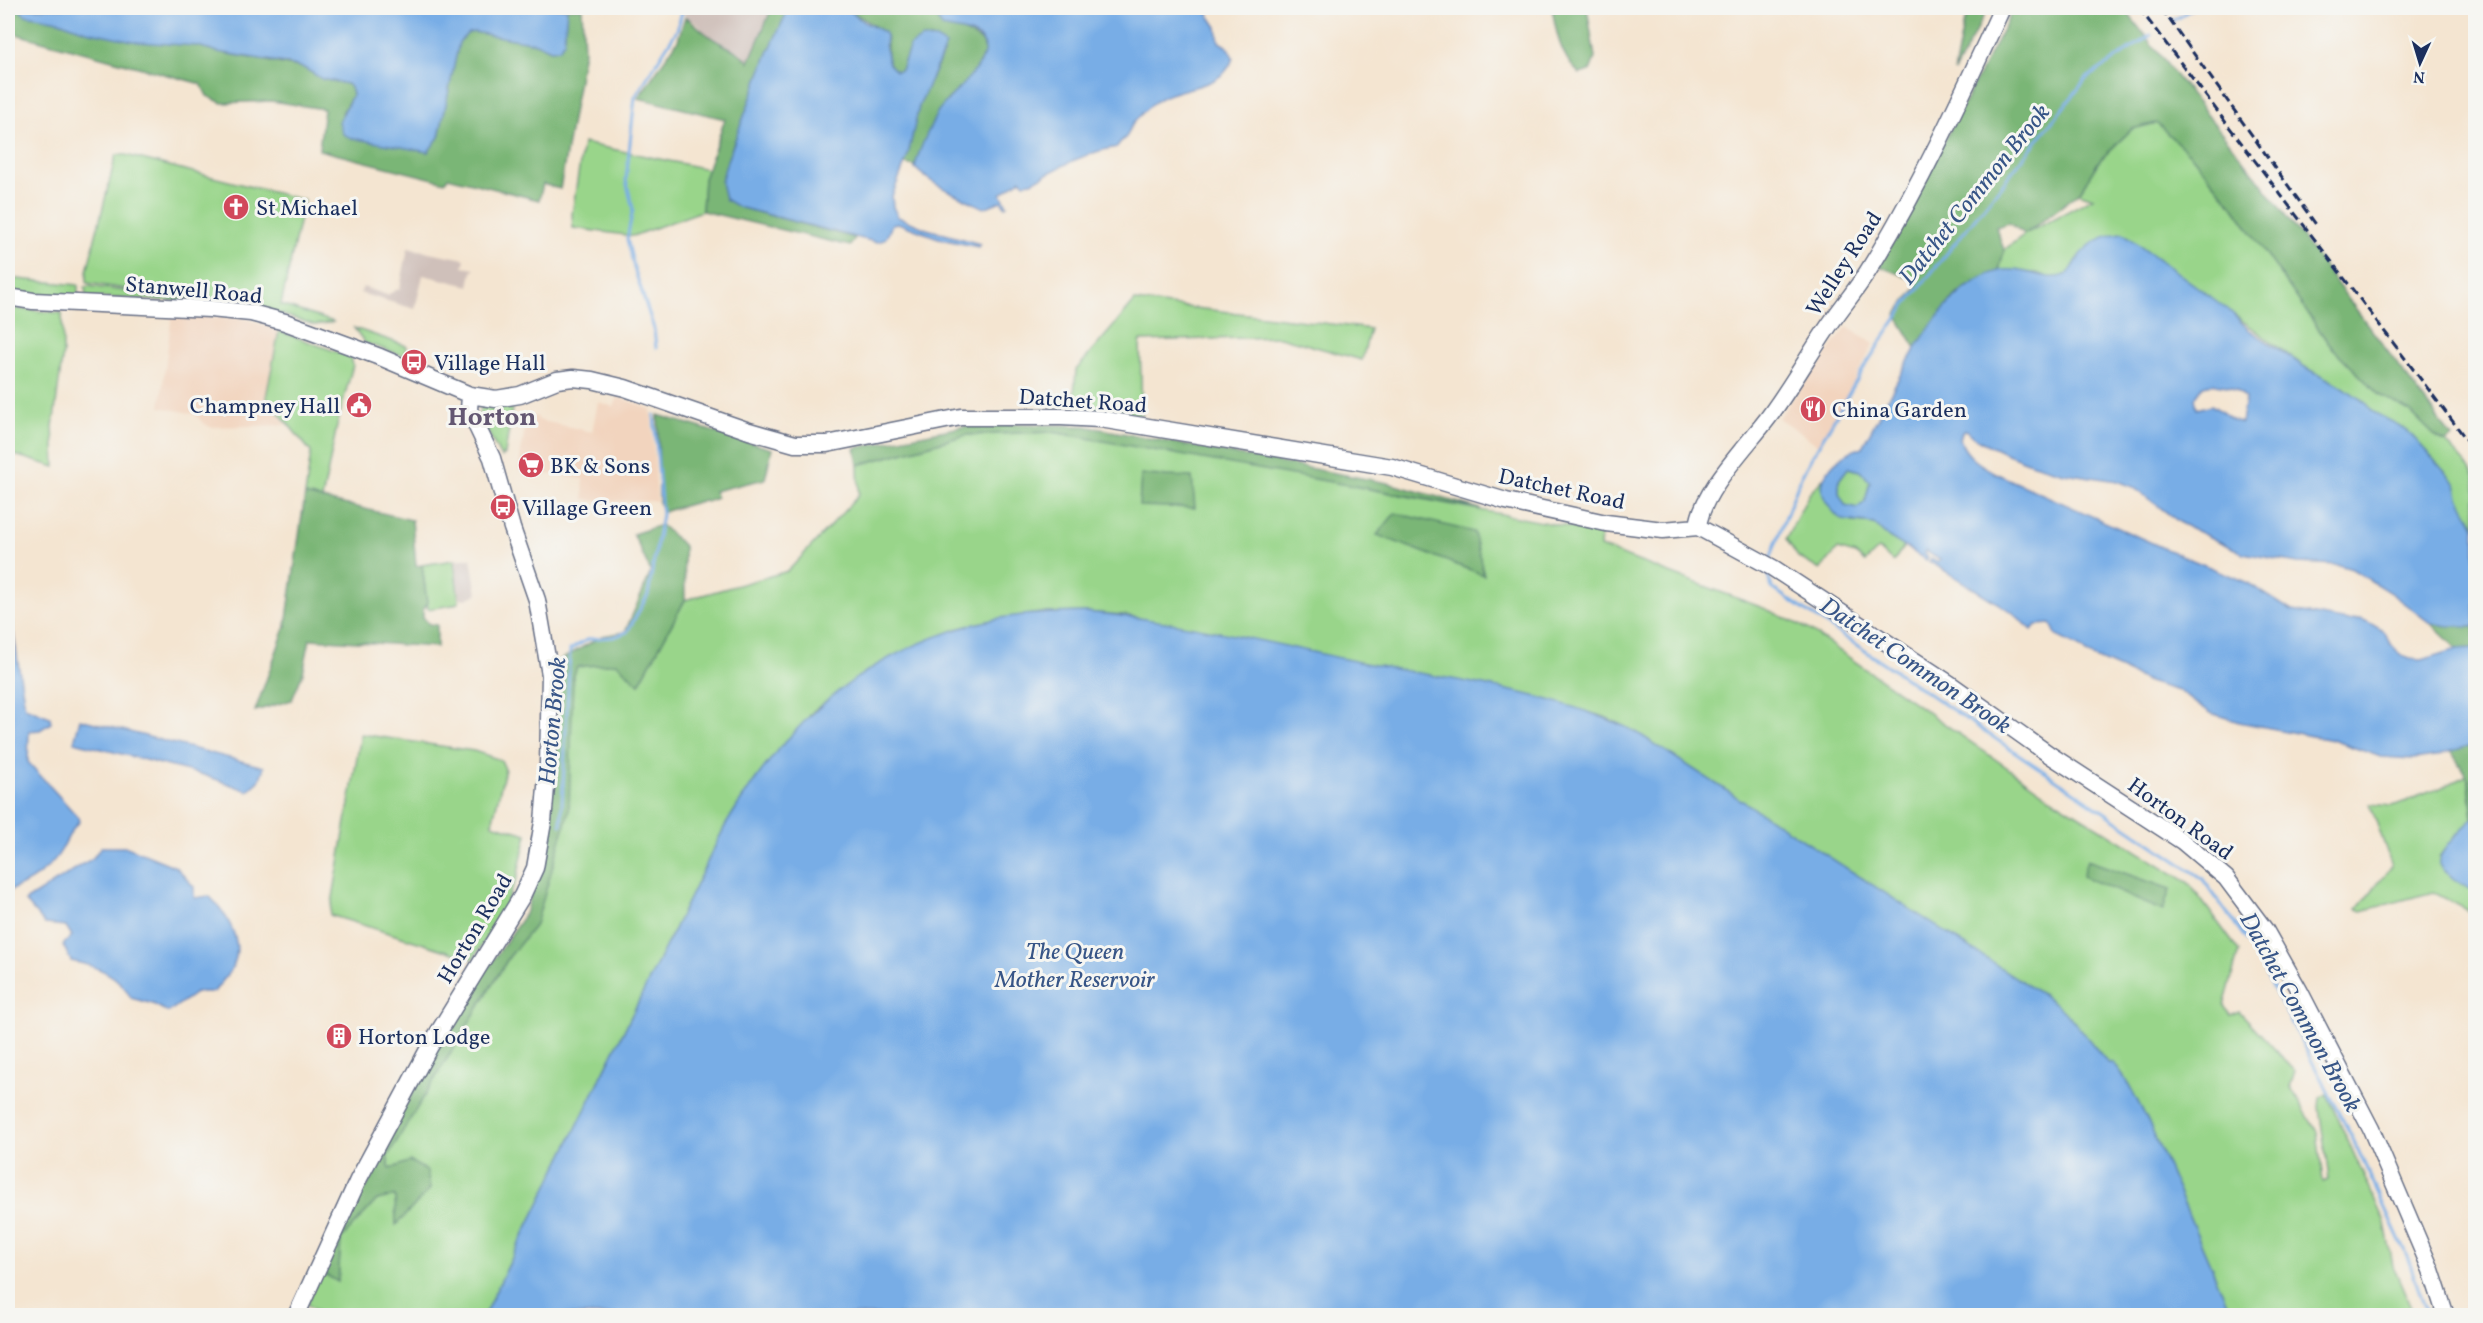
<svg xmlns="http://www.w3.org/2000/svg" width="2483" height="1323" viewBox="0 0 2483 1323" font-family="Vollkorn,serif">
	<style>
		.built { fill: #f2d4be }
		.industrial { fill: #cfc0ba }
		.green { fill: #99d58a; stroke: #5a8274; stroke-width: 1.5 }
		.forest { fill: #7ab676; stroke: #4a726a; stroke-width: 1.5 }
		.water { fill: #78ade6; stroke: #4a6ea2; stroke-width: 1.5; fill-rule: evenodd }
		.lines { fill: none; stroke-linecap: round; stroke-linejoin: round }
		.stream { stroke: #78ade6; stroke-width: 3 }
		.secondary-casing { stroke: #676f86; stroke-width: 19 }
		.secondary { stroke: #fff; stroke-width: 16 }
		.rail { stroke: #1b2f5e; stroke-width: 3; stroke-dasharray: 9 4.5; stroke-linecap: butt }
		.labels { text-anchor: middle; stroke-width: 6; stroke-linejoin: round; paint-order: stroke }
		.poi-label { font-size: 22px; fill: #1b2f5e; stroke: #f6f6f2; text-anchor: start }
		.street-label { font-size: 22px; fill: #1b2f5e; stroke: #f6f6f2 }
		.water-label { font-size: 24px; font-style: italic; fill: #375587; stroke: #f6f6f2 }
		.quarter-label { font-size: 26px; font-weight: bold; fill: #635772; stroke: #f6f6f2 }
	</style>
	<rect width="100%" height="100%" fill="#f6f6f2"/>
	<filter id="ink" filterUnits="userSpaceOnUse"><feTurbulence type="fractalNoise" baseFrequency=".0167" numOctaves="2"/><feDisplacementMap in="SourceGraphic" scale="12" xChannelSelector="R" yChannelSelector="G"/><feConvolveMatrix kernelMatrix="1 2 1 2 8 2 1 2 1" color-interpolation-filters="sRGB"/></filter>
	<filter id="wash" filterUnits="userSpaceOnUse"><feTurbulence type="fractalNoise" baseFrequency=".008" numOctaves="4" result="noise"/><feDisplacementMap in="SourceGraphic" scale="24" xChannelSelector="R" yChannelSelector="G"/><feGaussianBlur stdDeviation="1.35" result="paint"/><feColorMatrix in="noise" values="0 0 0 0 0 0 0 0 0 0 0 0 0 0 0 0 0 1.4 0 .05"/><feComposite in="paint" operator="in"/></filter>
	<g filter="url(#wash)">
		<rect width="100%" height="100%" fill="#f4e5d1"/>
		<path class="built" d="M 172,314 L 247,319 L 279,331 L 266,397 L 286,425 L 210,427 L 203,423 L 195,414 L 160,407 Z
			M 1847,327 L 1874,343 L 1820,446 L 1778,418 Z
			M 618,397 L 651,409 L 657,501 L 596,501 L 584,499 L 583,479 L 518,470 L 527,415 L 538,417 L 538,420 L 592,432 L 598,402 L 614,407 Z"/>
		<path class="industrial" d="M 670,8 L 772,8 L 749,63 L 742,53 L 707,35 L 696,22 L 685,17 L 684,13 Z
			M 408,248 L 465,259 L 463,267 L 475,269 L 472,272 L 469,286 L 423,275 L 415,309 L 360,293 L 363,287 L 387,295 L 400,288 Z
			M 471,558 L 477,594 L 466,599 L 460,598 L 454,560 Z"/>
		<path class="green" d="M 2156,123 L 2192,156 L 2233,206 L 2329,344 L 2378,394 L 2410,411 L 2434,435 L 2446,442 L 2470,469 L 2475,477 L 2475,526 L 2458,497 L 2456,484 L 2406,429 L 2373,412 L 2367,404 L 2343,387 L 2305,367 L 2123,233 L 2080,255 L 2070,272 L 2061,277 L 2050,278 L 2037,273 L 1999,271 L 2004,250 L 2025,234 L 2093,198 L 2079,193 L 2099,161 L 2132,129 Z
			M 583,143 L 708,169 L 704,179 L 702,211 L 633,236 L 573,228 L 572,214 Z
			M 116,155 L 126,155 L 304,200 L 281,305 L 334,322 L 315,325 L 249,304 L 158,294 L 87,283 L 87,271 Z
			M 8,278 L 78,285 L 78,298 L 8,291 Z
			M 89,286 L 204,302 L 86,297 L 85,287 Z
			M 1135,301 L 1348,326 L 1370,329 L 1362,360 L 1280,337 L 1140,341 L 1142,415 L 1073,406 L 1076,370 Z
			M 8,308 L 62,313 L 63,352 L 53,427 L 55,467 L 8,453 Z
			M 354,328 L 407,346 L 405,356 L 365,343 Z
			M 279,331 L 351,357 L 353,365 L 338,421 L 322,499 L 305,495 L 311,452 L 266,397 Z
			M 487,404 L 510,405 L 512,409 L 505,454 L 501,457 L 479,415 L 480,409 Z
			M 1053,432 L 1201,457 L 1601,533 L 1600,547 L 1766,609 L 1808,629 L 2054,800 L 2189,883 L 2239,951 L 2224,1006 L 2231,1015 L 2239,1011 L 2295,1071 L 2290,1086 L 2317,1132 L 2323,1181 L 2329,1179 L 2319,1107 L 2320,1097 L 2327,1094 L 2385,1223 L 2393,1266 L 2414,1315 L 2232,1315 L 2147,1119 L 2129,1085 L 2114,1063 L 2108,1063 L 2071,1018 L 2055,1003 L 1636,732 L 1605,717 L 1542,699 L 1124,615 L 1086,612 L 1040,613 L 1002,618 L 956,629 L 893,656 L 867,671 L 813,711 L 725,826 L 484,1315 L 322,1315 L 307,1304 L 321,1272 L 338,1282 L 341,1239 L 377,1200 L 395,1195 L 397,1224 L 430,1189 L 390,1169 L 387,1157 L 509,957 L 536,924 L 573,678 L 577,666 L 617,663 L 639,684 L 685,600 L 788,571 L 859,495 L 858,465 L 966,435 Z
			M 1848,468 L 1861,471 L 1870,481 L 1865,502 L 1857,508 L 1845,505 L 1839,494 L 1839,480 Z
			M 1824,478 L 1823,483 L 1852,522 L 1874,524 L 1884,534 L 1904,546 L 1893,562 L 1879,549 L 1865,562 L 1855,554 L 1838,549 L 1820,570 L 1798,557 L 1786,539 L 1809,494 Z
			M 454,560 L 459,602 L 453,605 L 428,609 L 422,565 Z
			M 361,734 L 474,751 L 501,760 L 505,769 L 492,824 L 527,834 L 517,878 L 500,917 L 473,959 L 330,915 Z
			M 2468,775 L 2473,819 L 2454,837 L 2439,857 L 2475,890 L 2475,914 L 2433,892 L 2362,911 L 2357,909 L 2392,866 L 2370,804 L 2393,806 L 2445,786 Z"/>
		<path class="forest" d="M 8,8 L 18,8 L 23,13 L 59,21 L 86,31 L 198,46 L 218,52 L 304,68 L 322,79 L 347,84 L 351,88 L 352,95 L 342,113 L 394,145 L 428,152 L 439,137 L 459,42 L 468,33 L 474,32 L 536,43 L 551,50 L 564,42 L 567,8 L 582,8 L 584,51 L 560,189 L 543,184 L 539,200 L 448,177 L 445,182 L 319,150 L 324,109 L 271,101 L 222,103 L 207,96 L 201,84 L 8,32 Z
			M 772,8 L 789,8 L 768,53 L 727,161 L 738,207 L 855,238 L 850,246 L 702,211 L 704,179 L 725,119 L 638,98 L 678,40 L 685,17 C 695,22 699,29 708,35 C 721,46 738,48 749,62 Z
			M 846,8 L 940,8 L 949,26 L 970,34 L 983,42 L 985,52 L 970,79 L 947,100 L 919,153 L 915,166 L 904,164 L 919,106 L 944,51 L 932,38 C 911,38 907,52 901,70 L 896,71 C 882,61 889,46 886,35 C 884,31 852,12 846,8 Z
			M 1552,8 L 1587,8 L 1595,58 L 1590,71 L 1580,74 C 1560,57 1556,32 1552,8 Z
			M 1971,8 L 1988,8 L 1954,72 L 1963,25 Z
			M 2014,8 L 2124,8 L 2165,62 L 2253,172 L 2452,437 L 2446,442 L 2434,435 L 2410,411 L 2378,394 L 2329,344 L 2233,206 L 2192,156 L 2156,123 L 2132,129 L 2099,161 L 2079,193 L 2025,234 L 2009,223 L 1996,227 L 2004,250 L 1999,271 L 1963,289 L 1952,299 L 1916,348 L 1896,315 L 1917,287 L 1914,280 L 1879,266 Z
			M 658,415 L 772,449 L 765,479 L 714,491 L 717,498 L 706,502 L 705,500 L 662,512 L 659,502 Z
			M 981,423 L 1085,426 L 1388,483 L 1481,509 L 1053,432 L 966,435 L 858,465 L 855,448 Z
			M 1141,475 L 1192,477 L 1195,508 L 1139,506 Z
			M 305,495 L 412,520 L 416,566 L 422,565 L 427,604 L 423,610 L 423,617 L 429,624 L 437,625 L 437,647 L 310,639 L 303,673 L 292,700 L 255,711 L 286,625 Z
			M 1395,513 L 1474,532 L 1484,575 L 1377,535 Z
			M 661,525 L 684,546 L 685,600 L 639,684 L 616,663 L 577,667 L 573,678 L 569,811 L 536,924 L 509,957 L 387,1157 L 390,1169 L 410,1161 L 427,1171 L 430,1189 L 396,1225 L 395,1196 L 377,1200 L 341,1239 L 338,1282 L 321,1272 L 351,1196 L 366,1188 L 394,1126 L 454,1017 L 525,914 L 549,834 L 557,728 L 557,662 L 602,636 L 625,632 L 651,572 L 633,534 Z
			M 2430,623 L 2475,626 L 2475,648 L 2457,649 Z
			M 2475,742 L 2476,817 L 2473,819 L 2469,780 L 2451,751 Z
			M 2087,860 L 2170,889 L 2163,911 L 2082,876 Z"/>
		<path class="water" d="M 18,8 L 567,8 L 564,42 L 559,49 L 551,50 L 536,43 L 474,32 L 468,33 L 459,42 L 439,137 L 428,152 L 351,138 L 343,134 L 339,122 L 352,95 L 351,88 L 347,84 L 322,79 L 304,68 L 285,63 L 218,52 L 198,46 L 138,42 L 86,31 L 59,21 L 25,15 Z
			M 789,8 L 846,8 L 864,22 L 884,32 L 886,36 L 885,48 L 889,64 L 896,71 L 901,70 L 910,46 L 922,38 L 936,39 L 946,45 L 919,106 L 908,155 L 892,196 L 893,207 L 898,217 L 927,229 L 980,244 L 978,247 L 941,239 L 898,223 L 892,224 C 888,234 887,242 875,242 L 738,207 L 725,199 L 721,182 L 727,161 L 768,53 Z
			M 940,8 L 1204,8 L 1217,27 L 1219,42 L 1228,47 L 1233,58 C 1223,90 1182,85 1159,99 C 1150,105 1139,116 1132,125 C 1129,129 1129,134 1126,137 C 1122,141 1120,141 1117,147 C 1086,152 1060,167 1032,182 L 1024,183 L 1021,179 L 1001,194 L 1007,205 L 1005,206 L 1001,201 L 984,208 C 961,196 934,187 915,168 C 917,153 930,127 937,113 C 945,99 995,60 983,42 C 975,30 953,30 942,27 L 938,20 L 942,12 Z
			M 2123,233 L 2229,310 L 2248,329 L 2305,367 L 2343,387 L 2367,404 L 2373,412 L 2406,429 L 2456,484 L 2459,497 L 2475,526 L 2475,626 L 2449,626 L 2430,623 L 2389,592 L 2352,569 L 2339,565 L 2298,563 L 2243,553 L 2182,524 L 2133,487 L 2118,481 L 2064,473 L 2033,464 L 2005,453 L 1980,441 L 1965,430 L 1962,432 L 1960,439 C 1965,456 1981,465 1995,473 L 2161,547 L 2248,583 L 2292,611 L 2348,621 L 2361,619 L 2368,622 L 2385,632 L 2389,642 L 2402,656 L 2410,659 L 2422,660 L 2457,649 L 2475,648 L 2475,744 L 2436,756 L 2413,759 L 2381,757 L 2332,740 L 2239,722 L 2211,713 L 2179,691 L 2151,683 L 2086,654 L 2083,649 L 2057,636 L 2051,624 L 2036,625 L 2032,630 L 2012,612 L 1929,561 L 1931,558 L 1938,563 L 1940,560 L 1926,551 L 1924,553 L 1928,557 L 1926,560 L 1884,534 L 1874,524 L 1842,520 C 1836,516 1833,511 1829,506 C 1809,480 1838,454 1862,447 C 1894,392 1933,289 1999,271 C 2022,265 2045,282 2062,276 C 2072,273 2074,264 2080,256 C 2090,241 2105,235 2123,233 ZM 2213,384 C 2226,385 2237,387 2245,398 L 2241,423 C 2229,420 2223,411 2211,405 L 2197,409 L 2195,398 L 2203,386 ZM 1848,468 L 1861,471 L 1870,482 L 1865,502 L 1857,508 L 1845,505 L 1839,494 L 1839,480 Z
			M 8,598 L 25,707 L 50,717 L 51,723 L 40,730 L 29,731 L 28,762 L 78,817 L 79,822 C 71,829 67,840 62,849 C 51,869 28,884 8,891 Z
			M 1086,612 C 1180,620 1272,644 1364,663 C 1454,681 1552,691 1636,732 L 2055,1003 L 2071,1018 L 2108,1063 L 2114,1063 L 2129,1085 L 2147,1119 L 2232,1315 L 484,1315 L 725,826 C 790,716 872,645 1000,618 C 1028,613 1058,613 1086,612 Z
			M 80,719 L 264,767 L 259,781 L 248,791 L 204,775 L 74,742 Z
			M 2475,817 L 2475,893 C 2467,887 2441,873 2439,864 C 2436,853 2467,824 2475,817 Z
			M 101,847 L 127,847 L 176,867 L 194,887 L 194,898 L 209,896 C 225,911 244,941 234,964 C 230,974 220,983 214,992 L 197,992 L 168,1012 L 153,1004 L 131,998 C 119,974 96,966 71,961 L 63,945 L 72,936 L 66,926 L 45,924 L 25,901 L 93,858 Z"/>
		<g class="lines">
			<path class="stream" d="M 2174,20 L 2193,8
				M 656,348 L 654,329 L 634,268 L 627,239 L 633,209 L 626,180 L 635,97 L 677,30 L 683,8
				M 1770,559 L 1801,476 L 1865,366 L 1904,307 L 2087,78 L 2151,35
				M 1767,572 L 1772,588 L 2202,878 L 2251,946 L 2352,1137 L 2407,1256 L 2428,1316
				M 561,825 L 570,650 L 588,639 L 614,637 L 627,632 L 648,595 L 662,514 L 654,415"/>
		</g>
	</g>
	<g filter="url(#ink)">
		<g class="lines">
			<defs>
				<path id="secondary" d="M 8,297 L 33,301 L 210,309 L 251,313 L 285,322 L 380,357 L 470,395 L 496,399 L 520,395 L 557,380 L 573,378 L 592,380 L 625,388 L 749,431 L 795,444 L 827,444 L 961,417 L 1061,417 L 1100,419 L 1392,467 L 1506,501 L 1606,523 L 1663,530 L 1698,527
					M 1698,527 L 1773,568 L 1950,684 L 2050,755 L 2182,841 L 2226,878 L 2265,930 L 2300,992 L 2371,1129 L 2431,1270 L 2446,1316
					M 1698,527 C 1701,492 1746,447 1768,418 C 1789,390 1806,360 1826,330 C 1839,310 1855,292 1868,271 C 1920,187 1961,97 2002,8
					M 296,1316 L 358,1180 L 430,1046 L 522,896 L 535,868 L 543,822 L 548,764 L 550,675 L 537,600 L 512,528 L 492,458 L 469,410 L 470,395"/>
			</defs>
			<use href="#secondary" class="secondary-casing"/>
			<use href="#secondary" class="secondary"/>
			<path class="rail" d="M 2139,8 L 2476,452
				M 2161,8 L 2317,226"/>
		</g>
	</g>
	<defs>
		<symbol id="church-disc" viewBox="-11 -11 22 22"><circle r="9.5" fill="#d1495b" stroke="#f6f6f2"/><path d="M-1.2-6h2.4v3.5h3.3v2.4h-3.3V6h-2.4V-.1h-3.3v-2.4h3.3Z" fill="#fff"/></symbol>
		<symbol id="bus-disc" viewBox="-11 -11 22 22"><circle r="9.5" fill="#d1495b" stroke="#f6f6f2"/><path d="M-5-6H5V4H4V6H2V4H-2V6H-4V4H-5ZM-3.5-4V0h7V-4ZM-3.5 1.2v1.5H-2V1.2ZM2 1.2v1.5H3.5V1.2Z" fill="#fff"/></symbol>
		<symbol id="civic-disc" viewBox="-11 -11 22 22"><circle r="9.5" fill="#d1495b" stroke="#f6f6f2"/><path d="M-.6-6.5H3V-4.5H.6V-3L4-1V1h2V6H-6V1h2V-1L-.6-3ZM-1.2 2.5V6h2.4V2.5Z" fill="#fff"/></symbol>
		<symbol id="restaurant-disc" viewBox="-11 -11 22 22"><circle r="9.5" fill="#d1495b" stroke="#f6f6f2"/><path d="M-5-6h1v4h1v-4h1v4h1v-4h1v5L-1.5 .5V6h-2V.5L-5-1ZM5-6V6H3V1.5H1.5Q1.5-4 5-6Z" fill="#fff"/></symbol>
		<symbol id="supermarket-disc" viewBox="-11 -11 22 22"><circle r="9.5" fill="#d1495b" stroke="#f6f6f2"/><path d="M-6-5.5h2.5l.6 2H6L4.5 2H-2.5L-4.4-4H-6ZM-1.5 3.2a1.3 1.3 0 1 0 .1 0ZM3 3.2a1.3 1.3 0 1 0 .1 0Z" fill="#fff"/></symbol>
		<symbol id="building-disc" viewBox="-11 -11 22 22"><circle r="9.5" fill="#d1495b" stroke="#f6f6f2"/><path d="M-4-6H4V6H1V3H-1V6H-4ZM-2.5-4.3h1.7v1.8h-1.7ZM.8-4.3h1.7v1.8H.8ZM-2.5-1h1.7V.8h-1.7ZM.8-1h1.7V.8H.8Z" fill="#fff"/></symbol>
	</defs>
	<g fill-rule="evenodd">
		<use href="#church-disc" x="221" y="192" width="30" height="30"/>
		<use href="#bus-disc" x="399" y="347" width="30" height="30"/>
		<use href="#civic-disc" x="344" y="390" width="30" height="30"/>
		<use href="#restaurant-disc" x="1798" y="394" width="30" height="30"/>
		<use href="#supermarket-disc" x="516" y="450" width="30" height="30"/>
		<use href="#bus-disc" x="488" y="492" width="30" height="30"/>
		<use href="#building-disc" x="324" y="1021" width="30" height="30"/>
	</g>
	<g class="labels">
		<g class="poi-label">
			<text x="256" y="215">St Michael</text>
			<text x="434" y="370">Village Hall</text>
			<text x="340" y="413" text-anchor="end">Champney Hall</text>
			<text x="1832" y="417">China Garden</text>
			<text x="550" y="473">BK &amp; Sons</text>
			<text x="522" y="515">Village Green</text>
			<text x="358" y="1044">Horton Lodge</text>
		</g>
		<g class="street-label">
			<text transform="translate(1843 263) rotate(-57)" y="8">Welley Road</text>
			<text transform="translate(194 289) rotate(5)" y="8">Stanwell Road</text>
			<text transform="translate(1083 400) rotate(4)" y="8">Datchet Road</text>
			<text transform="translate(1562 488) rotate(12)" y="8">Datchet Road</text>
			<text transform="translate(2181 818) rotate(36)" y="8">Horton Road</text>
			<text transform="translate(474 928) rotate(-59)" y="8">Horton Road</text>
		</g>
		<g class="water-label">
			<text transform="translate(1974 194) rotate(-51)" y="8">Datchet Common Brook</text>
			<text transform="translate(1916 665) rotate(34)" y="8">Datchet Common Brook</text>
			<text transform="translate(552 721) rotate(-85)" y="8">Horton Brook</text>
			<text x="1075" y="959">The Queen<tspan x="1075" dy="28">Mother Reservoir</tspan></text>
			<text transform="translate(2301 1012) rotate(61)" y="8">Datchet Common Brook</text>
		</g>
		<g class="quarter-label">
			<text x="492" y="425">Horton</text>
		</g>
	</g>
	<rect width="2483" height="1323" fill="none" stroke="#f6f6f2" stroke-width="30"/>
	<g transform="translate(2420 63) rotate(184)" stroke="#f6f6f2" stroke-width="4.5" paint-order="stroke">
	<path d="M0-4.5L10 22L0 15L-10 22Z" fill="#1b2f5e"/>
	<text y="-9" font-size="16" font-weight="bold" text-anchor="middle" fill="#1b2f5e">N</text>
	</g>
</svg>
